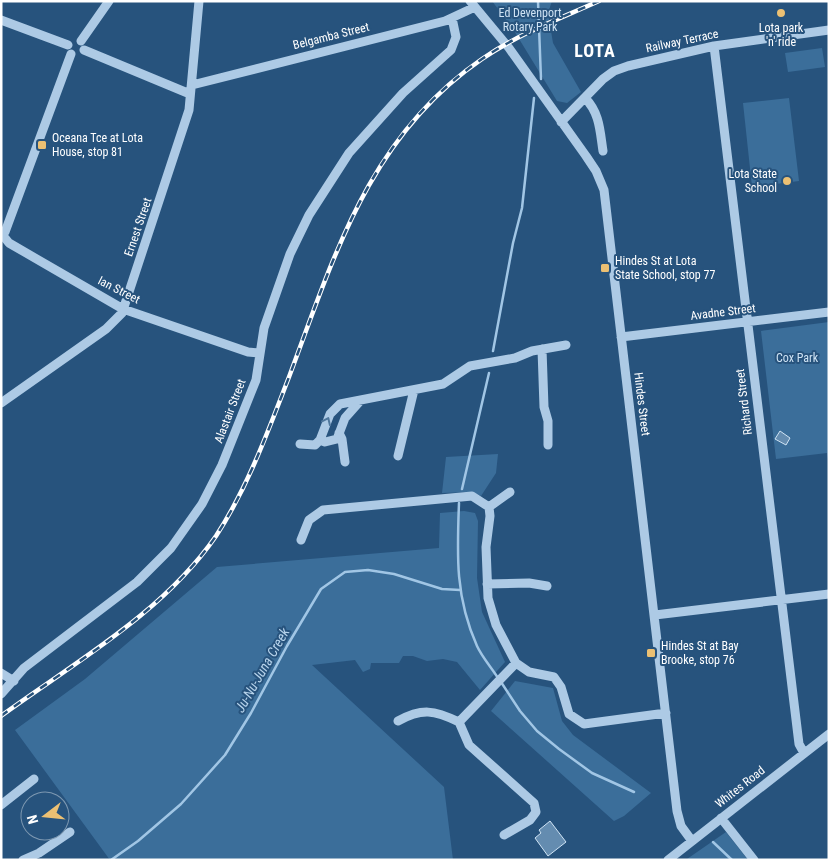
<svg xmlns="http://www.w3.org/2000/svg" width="830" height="861" viewBox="0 0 830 861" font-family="'Roboto Condensed',sans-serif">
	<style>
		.green { fill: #3b6e9a }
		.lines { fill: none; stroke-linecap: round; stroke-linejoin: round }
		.stream { stroke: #a1c6e5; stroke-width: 2.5 }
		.building { fill: #648cb0; stroke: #cfe3f4 }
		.minor { stroke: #adcae5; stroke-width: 9 }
		.rail-casing { stroke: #fff; stroke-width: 4.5 }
		.rail { stroke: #27537d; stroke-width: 2.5; stroke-dasharray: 8; stroke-linecap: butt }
		.oneway { stroke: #4f779c }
		.poi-dot { fill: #ecc073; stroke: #27537d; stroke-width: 2 }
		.labels { text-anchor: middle; stroke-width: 4; stroke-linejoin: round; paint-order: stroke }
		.park-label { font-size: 12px; fill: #cfe3f4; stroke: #27537d }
		.poi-label { font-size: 12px; fill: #fff; stroke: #27537d; text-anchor: start }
		.street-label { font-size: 12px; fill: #fff; stroke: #27537d }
		.water-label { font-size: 14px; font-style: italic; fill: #b8d4ec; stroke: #27537d }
		.district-label { font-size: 18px; font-weight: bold; letter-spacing: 1px; fill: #fff; stroke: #27537d }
	</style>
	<rect width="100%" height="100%" fill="#27537d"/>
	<path class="green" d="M 492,1 L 552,1 L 548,13 L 553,43 L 581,92 L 567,103 L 557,101 L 513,29 Z
		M 822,48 L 825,67 L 788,72 L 785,53 Z
		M 789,98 L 799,181 L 752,187 L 743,103 Z
		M 829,322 L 829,465 L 827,453 L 776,459 L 761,331 Z
		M 498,454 L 496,473 L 481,496 L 472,492 L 442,493 L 446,457 Z
		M 464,511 L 475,513 L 478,521 L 477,578 L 482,612 L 505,662 L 480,690 L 457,662 L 443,659 L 427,661 L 413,656 L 403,656 L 399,663 L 371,663 L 370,669 L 363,672 L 355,660 L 312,665 L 444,787 L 453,860 L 110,860 L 15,730 L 85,679 L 217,567 L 439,548 L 440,513 Z
		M 515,681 L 553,688 L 562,721 L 573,735 L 651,793 L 624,816 L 614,821 L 491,711 Z
		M 726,832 L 748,860 L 687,860 L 687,859 Z"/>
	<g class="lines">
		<path class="stream" d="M 538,1 L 541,79
			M 493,351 L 513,243 L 522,208 L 534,98
			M 462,489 L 489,373
			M 459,503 C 457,555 455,597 477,646 C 482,657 491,667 498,678
			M 501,682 L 520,711 L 537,731 L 559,749 L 592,773 L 634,792
			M 713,842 L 732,860
			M 111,860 L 138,841 L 181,804 L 225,755 L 251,713 L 287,646 L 321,589 L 345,572 L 368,570 L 394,574 L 442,589 L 460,590"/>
	</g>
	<path class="building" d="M 780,431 L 790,438 L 786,445 L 775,439 Z
		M 550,821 L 566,842 L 548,856 L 535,838 L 541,833 L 539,830 Z"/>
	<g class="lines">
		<path class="minor" d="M 470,1 L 509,48 L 586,156 L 596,171 L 604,190 L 677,811 L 681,826 L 692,841
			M 1,20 L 68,45
			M 81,41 L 109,1
			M 714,46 L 799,744 L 804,753
			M 84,50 L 190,94
			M 192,85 L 445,21 L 475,7
			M 585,98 C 600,113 600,132 603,151
			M 561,122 L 603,79 L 614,71 L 628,66 L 714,46 L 829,30
			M 5,232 L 71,54
			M 5,238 L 9,243 L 123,309 L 248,352 L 259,353
			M 621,337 L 829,312
			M 542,349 L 544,407 L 548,421 L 548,445
			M 361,400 L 345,418 L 337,439 L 325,442 L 320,440 L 330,414 L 340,404 L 443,384 L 470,366 L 515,358 L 532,351 L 566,345
			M 1,403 L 106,329 L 122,313 L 189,110 L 199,1
			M 339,433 L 342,439 L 345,462
			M 300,444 L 315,445 L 320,440
			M 398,456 L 414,390
			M 489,507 L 510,492
			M 301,540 L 309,520 L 323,510 L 472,496 L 489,507 L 490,516 L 486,547 L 488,598 L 496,625 L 516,663 L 529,672 L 554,677 L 561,687 L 569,714 L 584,724 L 666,713
			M 487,584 L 529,583 L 547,586
			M 655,615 L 829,594
			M 1,673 L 14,681
			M 1,694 L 24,668 L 137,582 L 171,548 L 202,504 L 222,465 L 256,380 L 264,328 L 290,254 L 309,215 L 349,153 L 403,93 L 451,50 L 456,37 L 452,18
			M 398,721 C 422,708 434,710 459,722
			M 1,805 L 34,779
			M 721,818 L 754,860
			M 504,835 L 530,820 L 536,812 L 534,803 L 469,745 L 459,722 L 516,663
			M 23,860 L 39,853 L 70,832
			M 668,860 L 829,734"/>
		<defs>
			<path id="rail" d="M 1,716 C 75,662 163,613 216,536 C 248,487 268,431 289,377 C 334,257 369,136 482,59 C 518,34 559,19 599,1"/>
		</defs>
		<use href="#rail" class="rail-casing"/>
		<use href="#rail" class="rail"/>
	</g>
	<defs><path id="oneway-chevron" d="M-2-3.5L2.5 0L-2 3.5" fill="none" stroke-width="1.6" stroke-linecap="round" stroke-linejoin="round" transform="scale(1.25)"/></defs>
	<use class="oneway" href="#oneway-chevron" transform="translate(327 421) rotate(-65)"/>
	<g class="poi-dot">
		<circle cx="781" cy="13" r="5"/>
		<rect x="37" y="140" width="10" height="10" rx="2.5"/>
		<circle cx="787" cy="181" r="5"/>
		<rect x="600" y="263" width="10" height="10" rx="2.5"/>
		<rect x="646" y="648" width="10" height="10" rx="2.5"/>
	</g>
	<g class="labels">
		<g class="park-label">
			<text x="530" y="17">Ed Devenport<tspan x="530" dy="14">Rotary Park</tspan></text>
			<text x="797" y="362">Cox Park</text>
		</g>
		<g class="poi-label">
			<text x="781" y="32" text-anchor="middle">Lota park<tspan x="781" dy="14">'n' ride</tspan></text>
			<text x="52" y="142">Oceana Tce at Lota<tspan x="52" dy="14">House, stop 81</tspan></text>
			<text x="777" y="178" text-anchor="end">Lota State<tspan x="777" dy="14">School</tspan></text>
			<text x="615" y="265">Hindes St at Lota<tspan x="615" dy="14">State School, stop 77</tspan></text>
			<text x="661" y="650">Hindes St at Bay<tspan x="661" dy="14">Brooke, stop 76</tspan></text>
		</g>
		<g class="street-label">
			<text transform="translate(331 36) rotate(-14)" y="4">Belgamba Street</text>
			<text transform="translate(682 41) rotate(-12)" y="4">Railway Terrace</text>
			<text transform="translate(138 227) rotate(-71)" y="4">Ernest Street</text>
			<text transform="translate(119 290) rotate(27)" y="4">Ian Street</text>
			<text transform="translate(723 312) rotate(-7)" y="4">Avadne Street</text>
			<text transform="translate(744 402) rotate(-97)" y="4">Richard Street</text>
			<text transform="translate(642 404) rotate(83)" y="4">Hindes Street</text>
			<text transform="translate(230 411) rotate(-69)" y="4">Alastair Street</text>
			<text transform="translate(740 787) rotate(-38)" y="4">Whites Road</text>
		</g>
		<g class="water-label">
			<text transform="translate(262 670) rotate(-60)" y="5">Ju-Nu-Juna Creek</text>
		</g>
		<g class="district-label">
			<text x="595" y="57">LOTA</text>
		</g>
	</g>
	<rect width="830" height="861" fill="none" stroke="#ffffff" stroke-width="5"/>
	<g transform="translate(45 816) rotate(254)"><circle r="24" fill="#27537d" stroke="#7d98b1"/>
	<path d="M0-4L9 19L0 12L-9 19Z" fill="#ecc073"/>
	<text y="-8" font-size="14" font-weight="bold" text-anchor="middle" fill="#ffffff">N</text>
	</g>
</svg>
